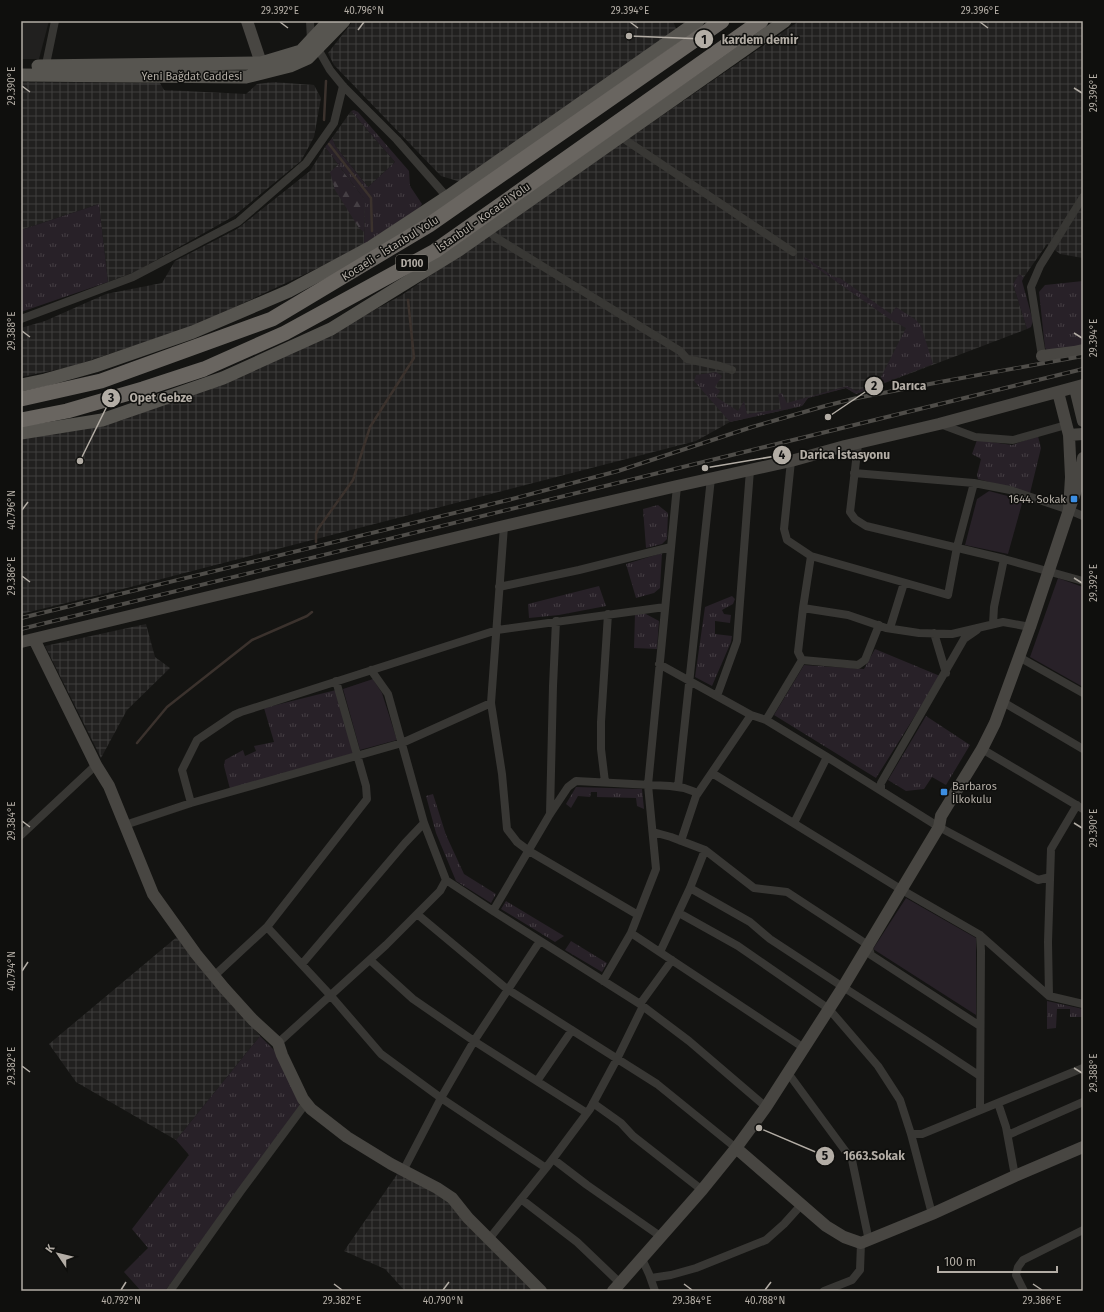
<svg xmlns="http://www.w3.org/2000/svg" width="1104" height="1312" viewBox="0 0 1104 1312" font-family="'Fira Sans',sans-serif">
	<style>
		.built { fill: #21201f }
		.industrial { fill: url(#industrial-grid) }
		.grass { fill: url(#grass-tufts) }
		.forest { fill: url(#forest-firs) }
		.park { fill: #282128 }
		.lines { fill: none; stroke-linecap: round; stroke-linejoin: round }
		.stream { stroke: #3b322d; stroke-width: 2.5 }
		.street { stroke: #383734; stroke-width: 8 }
		.secondary { stroke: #484642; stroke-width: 12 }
		.primary { stroke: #575550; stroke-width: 13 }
		.highway { stroke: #696560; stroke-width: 15 }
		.rail-casing { stroke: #4f4d49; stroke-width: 4 }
		.rail { stroke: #0f0f0d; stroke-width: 2.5; stroke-dasharray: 8; stroke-linecap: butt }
		.ticks { fill: none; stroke: #b3ada5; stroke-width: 1.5 }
		.poi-dot { fill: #3c8ee2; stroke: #0f0f0d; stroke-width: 1.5 }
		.labels { text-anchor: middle; stroke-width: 3; stroke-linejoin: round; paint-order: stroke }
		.shield { fill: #0f0f0d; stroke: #827e77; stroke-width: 1 }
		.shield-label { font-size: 10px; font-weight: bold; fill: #b3ada5 }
		.street-label { font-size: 11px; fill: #b3ada5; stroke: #0f0f0d }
		.poi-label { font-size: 11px; fill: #b3ada5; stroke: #0f0f0d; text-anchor: end }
		.leader { fill: none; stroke: #b3ada5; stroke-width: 1.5 }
		.callout-dot { fill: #b3ada5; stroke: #0f0f0d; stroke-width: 1.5 }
		.mark-label { font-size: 12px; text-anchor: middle; font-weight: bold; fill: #111 }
		.callout-label { font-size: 12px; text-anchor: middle; font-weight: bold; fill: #b3ada5; stroke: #0f0f0d; stroke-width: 3; stroke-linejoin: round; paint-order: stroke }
		.neatline { fill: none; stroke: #b3ada5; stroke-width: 1.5 }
		.ticks-label { font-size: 10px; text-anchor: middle; fill: #b3ada5 }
	</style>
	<defs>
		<pattern id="industrial-grid" width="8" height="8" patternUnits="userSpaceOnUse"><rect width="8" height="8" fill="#21201f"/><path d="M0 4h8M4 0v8" fill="none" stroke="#3f3e3d"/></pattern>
		<pattern id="grass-tufts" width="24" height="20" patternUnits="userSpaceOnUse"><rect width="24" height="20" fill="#282128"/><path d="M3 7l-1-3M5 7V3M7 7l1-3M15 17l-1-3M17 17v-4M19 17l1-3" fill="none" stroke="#453f44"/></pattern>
		<pattern id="forest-firs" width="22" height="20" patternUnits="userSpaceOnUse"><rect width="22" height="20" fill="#282128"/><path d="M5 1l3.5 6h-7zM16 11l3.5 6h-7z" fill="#453f44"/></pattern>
	</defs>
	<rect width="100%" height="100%" fill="#141412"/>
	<path class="built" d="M 21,21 L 49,21 L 39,59 L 21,59 Z"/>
	<path class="industrial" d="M 353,21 L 673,21 L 676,29 L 461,182 L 441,176 L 334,65 L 328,53 Z
		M 799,21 L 1083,21 L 1083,258 L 1060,254 L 1047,244 L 1024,277 L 1019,275 L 1013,284 L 1027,329 L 856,394 L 846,388 L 808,398 L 802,406 L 730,422 L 696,441 L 111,592 L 21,614 L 21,435 L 120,421 L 310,345 L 402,295 Z
		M 21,82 L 160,83 L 164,90 L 246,94 L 257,84 L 273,82 L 314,85 L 321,98 L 314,137 L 301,161 L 234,216 L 137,271 L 108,282 L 99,204 L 21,230 Z
		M 351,111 L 395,162 L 368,187 L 336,147 L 332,138 Z
		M 325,147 L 365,200 L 364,244 L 318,268 L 199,324 L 70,367 L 21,377 L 21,328 L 45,321 L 106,294 L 162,283 L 175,261 L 237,229 L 310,171 Z
		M 146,624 L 155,657 L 170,668 L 127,710 L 101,758 L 45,646 Z
		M 178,936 L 260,1036 L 176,1140 L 76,1082 L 49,1044 Z
		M 398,1173 L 455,1203 L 536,1291 L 405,1291 L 385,1269 L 344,1251 Z"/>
	<path class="grass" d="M 354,110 L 358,112 L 409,171 L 410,186 L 422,204 L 419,208 L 364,244 L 365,200 L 325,147 L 332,138 L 336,147 L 368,187 L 395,162 L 351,111 Z
		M 99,204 L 108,282 L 21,312 L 21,230 Z
		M 805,257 L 834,277 L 840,278 L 891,314 L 896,307 L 916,320 L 921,326 L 933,364 L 856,394 L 846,388 L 808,398 L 802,406 L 730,422 L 694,381 L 696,375 L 716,372 L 722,376 L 715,387 L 720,391 L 716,397 L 738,411 L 744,401 L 747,414 L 781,409 L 778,394 L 782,393 L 787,403 L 847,386 L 856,391 L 878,383 L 906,328 L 891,320 L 804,259 Z
		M 1019,274 L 1024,277 L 1022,281 L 1033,321 L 1031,327 L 1027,329 L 1013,284 Z
		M 1083,281 L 1083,345 L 1050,353 L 1045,348 L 1039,292 L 1045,285 Z
		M 1038,436 L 1041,448 L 1030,493 L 978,479 L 977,475 L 981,459 L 972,454 L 977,440 L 1012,445 Z
		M 658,505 L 668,513 L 667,539 L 662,544 L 646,548 L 643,509 Z
		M 662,553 L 660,588 L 654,593 L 636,598 L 626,564 Z
		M 599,586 L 606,606 L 559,615 L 529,618 L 528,604 Z
		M 732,596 L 735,599 L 733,604 L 722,610 L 724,614 L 731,615 L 730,623 L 715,621 L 715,634 L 732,636 L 731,642 L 712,686 L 695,677 L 705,607 Z
		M 644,613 L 659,621 L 657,649 L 634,648 L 635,614 Z
		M 875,649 L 940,676 L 876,778 L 774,715 L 804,665 L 864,669 Z
		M 336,690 L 354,753 L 230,789 L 224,766 L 225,760 L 243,750 L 245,756 L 256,751 L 254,746 L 274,742 L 264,708 Z
		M 926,716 L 970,745 L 946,785 L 932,777 L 924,789 L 906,791 L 888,780 Z
		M 576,787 L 642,789 L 644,809 L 637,806 L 636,798 L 597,797 L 597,792 L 591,792 L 590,797 L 578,796 L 571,808 L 566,804 Z
		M 433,794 L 446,835 L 464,874 L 496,894 L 491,903 L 456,881 L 436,833 L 426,796 Z
		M 506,901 L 564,936 L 555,942 L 501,909 Z
		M 571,941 L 607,963 L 602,972 L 565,950 Z
		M 1047,1001 L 1083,1009 L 1083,1017 L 1070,1017 L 1070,1009 L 1057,1009 L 1056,1028 L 1047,1029 Z
		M 260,1036 L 276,1052 L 300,1106 L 165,1291 L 141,1291 L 124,1272 L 148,1248 L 132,1229 L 189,1155 L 176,1140 Z"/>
	<path class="forest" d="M 338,165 L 365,200 L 364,232 L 359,228 L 335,190 L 330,172 Z"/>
	<path class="park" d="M 989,491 L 1023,500 L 1008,554 L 965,545 L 977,499 Z
		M 1058,578 L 1083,587 L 1083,687 L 1030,657 Z
		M 373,679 L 382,693 L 397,740 L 360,750 L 343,689 Z
		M 906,898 L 976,938 L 976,1015 L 873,949 Z"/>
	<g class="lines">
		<path class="stream" d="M 324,120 L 326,81
			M 329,144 L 371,198 L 372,231
			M 316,542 L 316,534 L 318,529 L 353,480 L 370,427 L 414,358 L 408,300
			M 137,743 L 167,707 L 252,640 L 307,616 L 312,612"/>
		<path class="street" d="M 310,21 L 311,40 L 318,49 L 330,70 L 343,86 L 397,140 L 447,197
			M 45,69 L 55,21
			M 621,137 L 793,252
			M 488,230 L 495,237 L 680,351 L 687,359 L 720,366 L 732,370
			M 21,319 L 133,277 L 238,222 L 306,163 L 334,123 L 343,86
			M 1042,356 L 1031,287 L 1040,266 L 1083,197
			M 940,424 L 975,437 L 1013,440 L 1066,425
			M 858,444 L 850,512 L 855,519 L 866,526 L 1004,559 L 1083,581
			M 791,461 L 784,529 L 787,540 L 811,556 L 948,595 L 957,547 L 974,483
			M 854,473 L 974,483 L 1010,490 L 1069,510 L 1083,516
			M 504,526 L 491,703 L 502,774 L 507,829 L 517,842 L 529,851 L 638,915
			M 499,587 L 579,570 L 671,547
			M 803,608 L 848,615 L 886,628 L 919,633 L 952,634 L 1003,622 L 1030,627
			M 993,624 L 994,607 L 1004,559
			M 890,628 L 904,583
			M 934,633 L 946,673
			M 1019,657 L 1083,693
			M 802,660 L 858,665 L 865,660 L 879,625
			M 659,664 L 751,715 L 766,720 L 827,757 L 939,827 L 1038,880 L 1050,877
			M 371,670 L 388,694 L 424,823 L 446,880 L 493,911 L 640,1004 L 689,1041 L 766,1107
			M 717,696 L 737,641 L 750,470
			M 1003,702 L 1083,749
			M 766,720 L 802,660 L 798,652 L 803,608 L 811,556
			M 982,749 L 1083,809
			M 712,773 L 902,890 L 980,935 L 1049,996 L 1083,1004
			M 605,782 L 601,749 L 601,722 L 608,614
			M 678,787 L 711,478
			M 881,790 L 881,783 L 964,639 L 977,630
			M 191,803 L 182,770 L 197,740 L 234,715 L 241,712 L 497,630 L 665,607
			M 550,814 L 553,686 L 556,621
			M 794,823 L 827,757
			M 125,825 L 191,803 L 402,743 L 491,703
			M 653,832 L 671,837 L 705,850 L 690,888 L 660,952
			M 21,835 L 96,765
			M 681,841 L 696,796 L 751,715
			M 705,850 L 754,888 L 787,892 L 868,945 L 871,955 L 980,1026
			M 690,888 L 750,922 L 770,939 L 843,987 L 924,1039 L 980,1076
			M 493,911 L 550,814 L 568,787 L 576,781 L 670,786 L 684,788 L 698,793
			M 679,913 L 738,946 L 829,1009 L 878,1066 L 900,1100 L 911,1134 L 932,1214
			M 417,914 L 507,989 L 657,1084 L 736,1148
			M 267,927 L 331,996 L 381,1054 L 441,1098 L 546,1168 L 489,1239
			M 631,933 L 804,1048
			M 980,935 L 981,951 L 980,1110
			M 370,960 L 413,999 L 474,1041 L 587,1113
			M 302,964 L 405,843 L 424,823
			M 214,976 L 267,927 L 367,799 L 366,786 L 336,681
			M 603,981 L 631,933 L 656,869 L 648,785 L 677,486
			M 1049,996 L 1048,942 L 1051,849 L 1077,805
			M 640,1004 L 672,960
			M 278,1043 L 386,945 L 440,891 L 446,880
			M 788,1073 L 852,1160 L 869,1241
			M 537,1081 L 572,1030
			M 593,1103 L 621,1123 L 633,1136 L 702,1190
			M 998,1103 L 1006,1127 L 1015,1176
			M 911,1134 L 922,1134 L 1083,1068
			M 1008,1135 L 1083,1102
			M 553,1159 L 587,1185 L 660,1236
			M 546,1168 L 590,1109 L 618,1057 L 643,1006
			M 403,1171 L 441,1098 L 474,1041 L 540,941
			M 521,1199 L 577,1242 L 620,1283
			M 642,1259 L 649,1274 L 655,1291
			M 651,1278 L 671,1275 L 696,1268 L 766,1240 L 784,1224 L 802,1204
			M 170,1291 L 241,1191 L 306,1103
			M 824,1291 L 852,1280 L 860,1270 L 861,1243
			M 1024,1291 L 1016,1275 L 1018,1267 L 1023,1260 L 1083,1230"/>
		<path class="secondary" d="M 247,21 L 261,63
			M 1042,356 L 1074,352 L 1083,350
			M 1075,388 L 1083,421
			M 1058,392 L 1069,435 L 1071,477 L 1069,510 L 1080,479 L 1083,458
			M 1069,435 L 1083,434
			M 34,639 L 96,765 L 109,786 L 153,894 L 196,954 L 224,988 L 253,1020 L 278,1043 L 282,1055 L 303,1099 L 311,1109 L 347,1137 L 391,1164 L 437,1188 L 452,1198 L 468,1218 L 541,1291
			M 21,642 L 504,526 L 677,486 L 791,461 L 845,446 L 939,424 L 1083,385
			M 736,1148 L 826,1226 L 844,1237 L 861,1243 L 932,1214 L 1015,1176 L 1083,1147
			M 613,1291 L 702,1190 L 736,1148 L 766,1107 L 843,987 L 939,827 L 941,816 L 982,749 L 995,723 L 1030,627 L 1069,510"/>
		<path class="primary" d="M 38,66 L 261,63 L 301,51 L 329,21
			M 21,75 L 246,77 L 290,66 L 308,58 L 344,21
			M 21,385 L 45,380 L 95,366 L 193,332 L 289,291 L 371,247 L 447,197 L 698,21
			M 21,433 L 102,420 L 223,378 L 331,329 L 459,250 L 785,21"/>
		<path class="highway" d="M 21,399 L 101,381 L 272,319 L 429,225 L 722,21
			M 21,420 L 67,411 L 143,389 L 204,369 L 285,333 L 435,251 L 761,21"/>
		<defs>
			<path id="rail" d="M 21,618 L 508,500 L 618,471 L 752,427 L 825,406 L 857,398 L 940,382 L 1083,356
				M 21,629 L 1083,369"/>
		</defs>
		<use href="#rail" class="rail-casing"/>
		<use href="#rail" class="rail"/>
	</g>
	<path class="ticks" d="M 280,22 L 288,28M 630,22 L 638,28M 980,22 L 988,28M 358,30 L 364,22M 22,86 L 30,92M 1074,88 L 1082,93M 22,331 L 30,337M 1074,333 L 1082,338M 22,510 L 28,502M 22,576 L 30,582M 1074,578 L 1082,583M 22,821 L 30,827M 1074,823 L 1082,828M 22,971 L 28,962M 22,1066 L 30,1072M 1074,1068 L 1082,1073M 334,1284 L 342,1290M 684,1284 L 692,1290M 1033,1284 L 1042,1290M 121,1290 L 126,1282M 443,1290 L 449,1282M 765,1290 L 771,1282"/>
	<g class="poi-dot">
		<rect x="1070" y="495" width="8" height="8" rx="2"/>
		<rect x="940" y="788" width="8" height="8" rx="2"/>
	</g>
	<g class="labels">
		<rect class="shield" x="396" y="255" width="32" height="16" rx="3"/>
		<g class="shield-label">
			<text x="412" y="267">D100</text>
		</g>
		<g class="street-label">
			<text x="192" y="80">Yeni Bağdat Caddesi</text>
			<text transform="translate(483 217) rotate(-35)" y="4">İstanbul - Kocaeli Yolu</text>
			<text transform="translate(390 248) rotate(-32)" y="4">Kocaeli - İstanbul Yolu</text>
		</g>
		<g class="poi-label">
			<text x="1066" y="503">1644. Sokak</text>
			<text x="952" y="790" text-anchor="start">Barbaros<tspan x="952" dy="13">İlkokulu</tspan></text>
		</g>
	</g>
	<path class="leader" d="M629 36L704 39M828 417L874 386M80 461L111 398M705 468L782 455M759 1128L825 1156"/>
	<g class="callout-dot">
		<circle cx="629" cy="36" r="4"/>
		<circle cx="828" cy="417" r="4"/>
		<circle cx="80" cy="461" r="4"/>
		<circle cx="705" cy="468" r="4"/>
		<circle cx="759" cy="1128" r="4"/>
		<circle cx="704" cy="39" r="10"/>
		<circle cx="874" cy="386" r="10"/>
		<circle cx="111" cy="398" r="10"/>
		<circle cx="782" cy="455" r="10"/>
		<circle cx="825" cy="1156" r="10"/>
	</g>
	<g class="mark-label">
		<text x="704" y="44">1</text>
		<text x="874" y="390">2</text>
		<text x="111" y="402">3</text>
		<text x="782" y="459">4</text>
		<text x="825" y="1160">5</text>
	</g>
	<g class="callout-label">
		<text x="760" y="44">kardem demir</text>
		<text x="909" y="390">Darıca</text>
		<text x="161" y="402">Opet Gebze</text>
		<text x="845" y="459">Darica İstasyonu</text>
		<text x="874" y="1160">1663.Sokak</text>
	</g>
	<rect width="1104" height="1312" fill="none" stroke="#0f0f0d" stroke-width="44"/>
	<g transform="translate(58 1254) rotate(305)" stroke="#0f0f0d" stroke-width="3" paint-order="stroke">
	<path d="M0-3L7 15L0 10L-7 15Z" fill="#b3ada5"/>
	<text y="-6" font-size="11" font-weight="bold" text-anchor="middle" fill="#b3ada5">K</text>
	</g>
	<path d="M938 1266v6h119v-6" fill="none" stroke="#b3ada5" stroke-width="2"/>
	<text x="944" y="1266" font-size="12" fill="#b3ada5" stroke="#0f0f0d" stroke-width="3" paint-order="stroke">100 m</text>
	<rect x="22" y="22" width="1060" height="1268" class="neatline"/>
	<g class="ticks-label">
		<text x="280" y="14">29.392°E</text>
		<text x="364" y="14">40.796°N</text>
		<text x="630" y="14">29.394°E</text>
		<text x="980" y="14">29.396°E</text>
		<text transform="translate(11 86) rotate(-90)" y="4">29.390°E</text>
		<text transform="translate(1093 93) rotate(-90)" y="4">29.396°E</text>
		<text transform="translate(11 331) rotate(-90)" y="4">29.388°E</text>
		<text transform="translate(1093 338) rotate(-90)" y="4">29.394°E</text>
		<text transform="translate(11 510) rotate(-90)" y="4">40.796°N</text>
		<text transform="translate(11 576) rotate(-90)" y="4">29.386°E</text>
		<text transform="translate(1093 583) rotate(-90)" y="4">29.392°E</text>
		<text transform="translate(11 821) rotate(-90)" y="4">29.384°E</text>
		<text transform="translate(1093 828) rotate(-90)" y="4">29.390°E</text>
		<text transform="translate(11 971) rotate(-90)" y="4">40.794°N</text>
		<text transform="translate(11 1066) rotate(-90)" y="4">29.382°E</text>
		<text transform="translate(1093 1073) rotate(-90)" y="4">29.388°E</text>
		<text x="121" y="1304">40.792°N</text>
		<text x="342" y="1304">29.382°E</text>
		<text x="443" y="1304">40.790°N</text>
		<text x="692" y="1304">29.384°E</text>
		<text x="765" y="1304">40.788°N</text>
		<text x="1042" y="1304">29.386°E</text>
	</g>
</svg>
